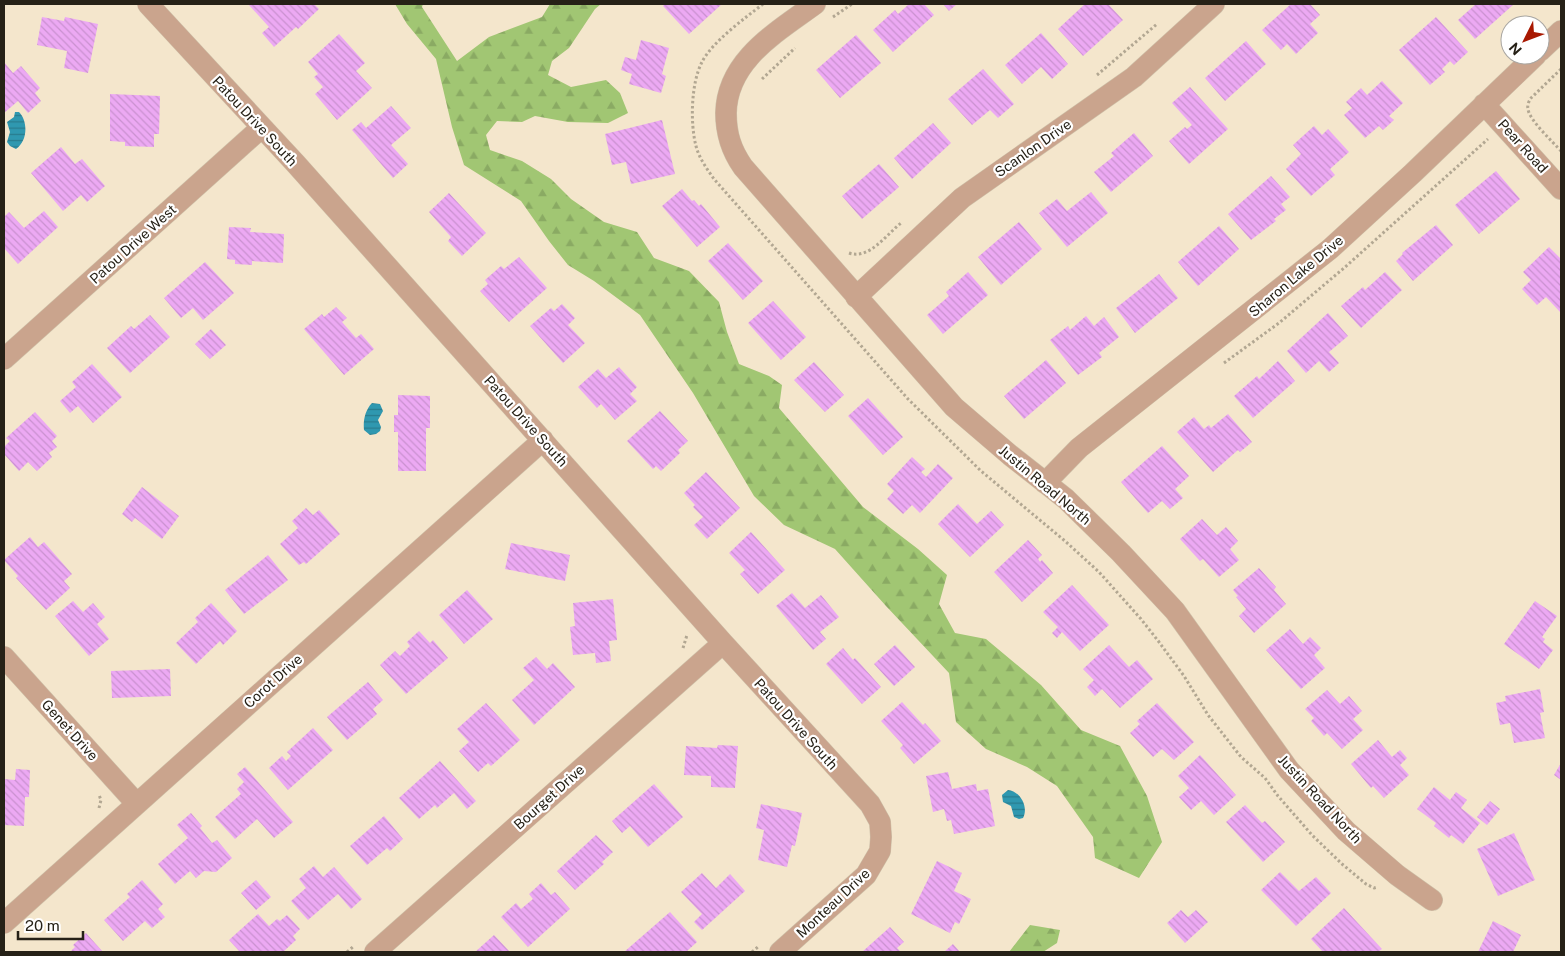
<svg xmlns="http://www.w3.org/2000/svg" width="1565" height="956" viewBox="0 0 1565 956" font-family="'Public Sans',sans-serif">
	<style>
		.forest { fill: url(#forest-firs) }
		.water { fill: url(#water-rules) }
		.building { fill: url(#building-back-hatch) }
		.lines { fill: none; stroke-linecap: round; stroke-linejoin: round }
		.minor-casing { stroke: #cfc3ab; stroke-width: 22 }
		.path { stroke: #b2a792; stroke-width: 3; stroke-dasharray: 2.5 2.5; stroke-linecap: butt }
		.minor { stroke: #caa48d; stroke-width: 21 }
		.labels { text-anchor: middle; stroke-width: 4.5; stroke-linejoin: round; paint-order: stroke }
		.street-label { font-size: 14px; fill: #262117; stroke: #fff }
	</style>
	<defs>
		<pattern id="forest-firs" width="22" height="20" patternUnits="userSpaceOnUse" patternTransform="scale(1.25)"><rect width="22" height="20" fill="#a1c673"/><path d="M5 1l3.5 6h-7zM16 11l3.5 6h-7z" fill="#8aaa63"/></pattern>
		<pattern id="water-rules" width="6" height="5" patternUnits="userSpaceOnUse" patternTransform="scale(1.25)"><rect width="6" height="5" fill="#2f98b0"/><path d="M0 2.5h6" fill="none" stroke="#287c8e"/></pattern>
		<pattern id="building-back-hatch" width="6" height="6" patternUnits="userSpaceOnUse" patternTransform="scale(1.25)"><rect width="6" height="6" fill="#eca9f3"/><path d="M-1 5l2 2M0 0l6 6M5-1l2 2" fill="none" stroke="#ca91d0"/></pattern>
	</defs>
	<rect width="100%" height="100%" fill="#f4e6cc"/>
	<path class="forest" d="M 395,4 L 423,4 L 422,7 L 457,61 L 489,37 L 542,17 L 550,4 L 601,4 L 595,9 L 569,48 L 552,61 L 548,75 L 571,87 L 606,80 L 620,93 L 628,113 L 608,123 L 568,122 L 535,116 L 522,122 L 497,121 L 486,135 L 490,150 L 522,161 L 551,179 L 571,199 L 604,222 L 637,232 L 654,258 L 689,271 L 719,302 L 727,332 L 739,364 L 769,376 L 782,385 L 779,408 L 863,507 L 918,549 L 947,575 L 939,604 L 955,633 L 986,639 L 1041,685 L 1081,730 L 1120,746 L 1147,796 L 1162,842 L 1139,878 L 1095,858 L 1093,837 L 1057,786 L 1027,767 L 986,749 L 956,722 L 949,673 L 886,606 L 835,549 L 784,525 L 754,496 L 693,393 L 640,315 L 594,281 L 568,265 L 549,241 L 521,201 L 464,165 L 452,127 L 436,59 L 407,24 Z
		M 1030,925 L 1060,930 L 1057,943 L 1043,952 L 1009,952 Z"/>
	<path class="water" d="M 15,112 L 19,112 C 28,121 28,141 16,149 L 10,146 L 7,142 L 10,132 L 7,122 L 14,117 Z
		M 372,403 L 380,404 L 383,411 L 378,420 L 381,427 L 380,431 L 376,434 L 370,435 L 364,430 C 363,421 365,410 372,403 Z
		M 1008,790 C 1020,791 1029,807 1023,818 L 1019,819 L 1014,817 L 1011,806 L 1003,802 L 1002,795 Z"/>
	<path class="building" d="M 248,4 L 314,4 L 319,9 L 298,29 L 296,27 L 274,47 L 262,33 L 269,27 Z
		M 665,4 L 722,4 L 689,34 L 663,6 Z
		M 909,4 L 924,4 L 934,15 L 893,52 L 873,30 L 895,10 L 898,14 Z
		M 943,4 L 957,4 L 949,11 Z
		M 1085,4 L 1108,4 L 1123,20 L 1083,56 L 1058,29 Z
		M 1291,4 L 1310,4 L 1320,15 L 1310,24 L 1318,33 L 1296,54 L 1287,44 L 1281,50 L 1262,30 Z
		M 1476,4 L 1514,4 L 1475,39 L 1458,20 Z
		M 42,17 L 64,21 L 65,17 L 98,24 L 88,73 L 64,68 L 67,51 L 37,45 Z
		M 1436,17 L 1468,52 L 1454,65 L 1450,61 L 1442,69 L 1445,72 L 1430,85 L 1399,50 Z
		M 1041,33 L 1068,64 L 1052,79 L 1041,67 L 1022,84 L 1005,65 Z
		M 339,34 L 365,63 L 356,71 L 372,88 L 337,120 L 315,94 L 323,87 L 314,77 L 318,74 L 308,62 Z
		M 856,35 L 881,63 L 840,98 L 816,70 Z
		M 641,40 L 669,48 L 662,74 L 666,76 L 661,93 L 629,84 L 632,74 L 621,70 L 625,57 L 636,60 Z
		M 1246,41 L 1266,64 L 1225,101 L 1205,78 Z
		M 4,62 L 13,73 L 21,66 L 40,88 L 35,93 L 41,101 L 28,113 L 18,101 L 4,113 Z
		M 983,69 L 1014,104 L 998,118 L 990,110 L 972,125 L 948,99 Z
		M 1382,81 L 1403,103 L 1389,116 L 1394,120 L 1383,130 L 1379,126 L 1365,138 L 1344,115 L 1352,108 L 1346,102 L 1361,88 L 1367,95 Z
		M 1190,87 L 1228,129 L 1189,164 L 1169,141 L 1185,127 L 1187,129 L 1192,125 L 1172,103 Z
		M 110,94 L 160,96 L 159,134 L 154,134 L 154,147 L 125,146 L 125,142 L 110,141 Z
		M 391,106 L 411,128 L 391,145 L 408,164 L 393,178 L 352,130 L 361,122 L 366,128 Z
		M 662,120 L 675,174 L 631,184 L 626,162 L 612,165 L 605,134 Z
		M 933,123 L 951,143 L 912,179 L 894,158 Z
		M 1314,126 L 1322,135 L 1328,129 L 1349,152 L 1330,169 L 1335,175 L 1311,196 L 1286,169 L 1301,154 L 1293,145 Z
		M 1134,133 L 1153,156 L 1111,192 L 1094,172 L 1114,156 L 1111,153 Z
		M 61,147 L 75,164 L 82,159 L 105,186 L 87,202 L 81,195 L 63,211 L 31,173 Z
		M 879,164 L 899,187 L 862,219 L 842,196 Z
		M 1496,171 L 1520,199 L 1479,234 L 1455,205 Z
		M 1271,176 L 1290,197 L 1281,204 L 1286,210 L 1274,219 L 1276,221 L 1251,240 L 1228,214 Z
		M 682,189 L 692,201 L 694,200 L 699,206 L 701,204 L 720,227 L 697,247 L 662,206 Z
		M 1091,192 L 1108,213 L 1067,247 L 1039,213 L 1057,199 L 1067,211 Z
		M 449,193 L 486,233 L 462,256 L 448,241 L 451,237 L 429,212 Z
		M 44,211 L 58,227 L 18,264 L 4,248 L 4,217 L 9,212 L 24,228 Z
		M 1019,222 L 1042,249 L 1001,285 L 978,257 Z
		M 1436,225 L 1453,245 L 1413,281 L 1396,261 L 1403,254 L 1402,253 Z
		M 1219,226 L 1239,249 L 1198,286 L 1178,262 Z
		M 229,227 L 251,228 L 250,232 L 284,234 L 283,263 L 252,261 L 252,265 L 235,264 L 235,260 L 227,259 Z
		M 728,243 L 763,281 L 743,300 L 708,261 Z
		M 1549,247 L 1561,259 L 1561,313 L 1546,297 L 1537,305 L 1522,289 L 1531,280 L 1523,272 Z
		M 519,257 L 547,288 L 509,322 L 480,291 L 488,284 L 485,280 L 501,266 L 504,269 Z
		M 205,262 L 234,293 L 203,320 L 193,308 L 181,318 L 164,298 Z
		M 968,272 L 988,295 L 943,334 L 927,315 L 949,296 L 946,292 Z
		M 1385,272 L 1402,290 L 1361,328 L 1341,306 L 1363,287 L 1365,290 Z
		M 1159,274 L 1178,298 L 1135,333 L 1116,308 Z
		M 773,301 L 806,337 L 781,360 L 748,323 Z
		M 562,304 L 575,318 L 568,325 L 585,343 L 563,363 L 530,326 L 551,308 L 554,311 Z
		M 336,307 L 347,318 L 342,322 L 356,338 L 361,334 L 374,349 L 344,375 L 304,329 L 322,314 L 324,317 Z
		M 1328,313 L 1348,336 L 1329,352 L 1339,363 L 1329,372 L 1319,361 L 1306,373 L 1287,351 Z
		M 150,315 L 170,337 L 130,373 L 107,348 L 131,326 L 134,329 Z
		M 1086,316 L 1094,326 L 1104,317 L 1119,337 L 1099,353 L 1102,357 L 1078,375 L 1050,340 L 1068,326 L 1070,330 Z
		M 211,329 L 226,345 L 210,359 L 195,344 Z
		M 1046,360 L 1066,383 L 1024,419 L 1004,396 Z
		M 1278,361 L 1295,381 L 1253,418 L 1234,396 L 1257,376 L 1259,379 Z
		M 814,362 L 844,395 L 825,412 L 794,380 Z
		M 92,364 L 122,397 L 93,423 L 78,406 L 70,413 L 60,401 L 76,387 L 72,382 Z
		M 619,367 L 637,387 L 630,394 L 637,401 L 615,420 L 601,404 L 597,408 L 578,387 L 598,369 L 606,378 Z
		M 398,395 L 430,396 L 430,428 L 426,428 L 426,471 L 398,471 L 398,432 L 394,432 L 394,415 L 398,415 Z
		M 868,398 L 903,437 L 883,455 L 848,416 Z
		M 660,411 L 688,441 L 678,450 L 680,453 L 661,471 L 656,466 L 653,469 L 627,441 Z
		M 35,412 L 57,436 L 52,441 L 57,447 L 49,453 L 52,457 L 37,471 L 28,462 L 19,471 L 4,454 L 4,447 L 10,441 L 6,438 Z
		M 1228,414 L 1252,442 L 1240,452 L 1238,450 L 1213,472 L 1177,432 L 1194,417 L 1204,429 L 1209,425 L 1211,428 Z
		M 1162,446 L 1189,476 L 1175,489 L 1183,498 L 1170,509 L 1162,501 L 1148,513 L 1121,482 Z
		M 912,457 L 925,469 L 921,472 L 926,477 L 938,464 L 953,478 L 920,513 L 912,505 L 903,514 L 887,499 L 894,491 L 887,484 Z
		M 706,472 L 740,508 L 707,539 L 694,525 L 703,517 L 693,507 L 695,505 L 684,493 Z
		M 142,487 L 179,516 L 162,539 L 135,518 L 132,522 L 122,514 Z
		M 958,504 L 977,524 L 991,511 L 1004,525 L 970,557 L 938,524 Z
		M 306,508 L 313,515 L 319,510 L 340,534 L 306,564 L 304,562 L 299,565 L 280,544 L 298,528 L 292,521 Z
		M 1202,519 L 1217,535 L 1226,527 L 1238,541 L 1230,549 L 1239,560 L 1219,577 L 1203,559 L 1200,561 L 1180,539 Z
		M 751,532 L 785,570 L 758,594 L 740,574 L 745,570 L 729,553 Z
		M 30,537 L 38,547 L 44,542 L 72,574 L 64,581 L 70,588 L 46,610 L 16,578 L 18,576 L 4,560 Z
		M 1028,540 L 1042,555 L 1038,559 L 1040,562 L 1042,560 L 1053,573 L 1022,602 L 994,572 Z
		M 511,543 L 570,555 L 565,581 L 505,569 Z
		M 268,555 L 288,580 L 244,614 L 225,590 Z
		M 1259,568 L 1276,587 L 1274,590 L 1286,604 L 1254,633 L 1239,616 L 1246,609 L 1236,597 L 1238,596 L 1233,590 Z
		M 1072,585 L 1109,625 L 1080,651 L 1062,632 L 1057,638 L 1052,633 L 1058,627 L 1043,612 Z
		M 467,590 L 493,619 L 464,644 L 439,615 Z
		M 792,593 L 805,608 L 821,595 L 839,617 L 820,632 L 826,639 L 813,650 L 776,606 Z
		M 613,599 L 617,640 L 609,641 L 611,661 L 596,663 L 595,653 L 573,655 L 570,627 L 575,626 L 573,603 Z
		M 73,601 L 83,612 L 93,603 L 105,617 L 97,624 L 109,639 L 89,656 L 55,616 Z
		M 1535,601 L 1557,616 L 1542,637 L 1545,639 L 1543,642 L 1553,650 L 1539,669 L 1504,644 Z
		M 211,603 L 237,631 L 223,645 L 220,641 L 196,664 L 176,643 L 198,622 L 195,618 Z
		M 1290,629 L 1303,644 L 1310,637 L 1321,648 L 1314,655 L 1325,668 L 1301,689 L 1266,650 Z
		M 419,631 L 430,643 L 433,640 L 448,658 L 406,694 L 380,665 L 395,651 L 400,656 L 410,646 L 407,642 Z
		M 895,645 L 915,667 L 894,686 L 874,664 Z
		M 1109,645 L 1129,667 L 1137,660 L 1153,679 L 1120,708 L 1102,689 L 1095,696 L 1087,687 L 1094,680 L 1083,669 Z
		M 843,648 L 853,660 L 855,658 L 881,687 L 862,704 L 826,664 Z
		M 536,657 L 547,669 L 553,663 L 575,687 L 534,725 L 512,700 L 534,680 L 523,668 Z
		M 170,669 L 171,696 L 112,698 L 111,671 Z
		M 368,682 L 383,700 L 373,709 L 377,714 L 347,740 L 327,717 Z
		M 1540,689 L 1544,712 L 1540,713 L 1545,738 L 1514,743 L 1510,723 L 1500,725 L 1496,703 L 1506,701 L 1505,696 Z
		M 1327,690 L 1340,704 L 1349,696 L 1362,711 L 1353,719 L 1363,730 L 1342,749 L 1327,733 L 1324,736 L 1311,721 L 1314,718 L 1305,709 Z
		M 902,702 L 923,725 L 925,723 L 941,741 L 914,764 L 900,748 L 903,745 L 881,721 Z
		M 486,703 L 520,740 L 491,766 L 488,763 L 478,772 L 459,751 L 469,742 L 457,729 Z
		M 1157,703 L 1194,742 L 1174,760 L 1162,749 L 1153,757 L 1130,733 L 1140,724 L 1137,721 Z
		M 313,728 L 333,750 L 288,790 L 269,768 L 282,756 L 286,761 L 291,756 L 287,752 Z
		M 1378,740 L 1392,757 L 1400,750 L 1407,758 L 1400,765 L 1409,775 L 1384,798 L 1373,786 L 1371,788 L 1351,764 Z
		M 718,745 L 738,746 L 735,788 L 711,787 L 711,776 L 684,775 L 686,746 L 717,748 Z
		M 1200,755 L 1236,795 L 1214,815 L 1201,801 L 1191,810 L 1179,797 L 1189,788 L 1178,776 Z
		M 440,761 L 476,801 L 467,809 L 454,793 L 437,808 L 435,805 L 419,819 L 399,798 Z
		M 1561,763 L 1561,780 L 1554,775 Z
		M 245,767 L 293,822 L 274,838 L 257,819 L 235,839 L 215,817 L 241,794 L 237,789 L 244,782 L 237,774 Z
		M 16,769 L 30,770 L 29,797 L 25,797 L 24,826 L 4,825 L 4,779 L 15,780 Z
		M 948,772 L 952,789 L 976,784 L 977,791 L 988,789 L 995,826 L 954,834 L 951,820 L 947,821 L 944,809 L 933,812 L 926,776 Z
		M 654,784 L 683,817 L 648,847 L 630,826 L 622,833 L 612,821 Z
		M 1434,787 L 1450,800 L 1456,792 L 1467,800 L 1461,808 L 1480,823 L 1463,844 L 1451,835 L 1449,838 L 1434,826 L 1436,823 L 1417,809 Z
		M 1490,801 L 1500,809 L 1487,825 L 1477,817 Z
		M 761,804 L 802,813 L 795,846 L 792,845 L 787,867 L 758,860 L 764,830 L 756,828 Z
		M 1245,805 L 1262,823 L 1265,821 L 1285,842 L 1263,862 L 1226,822 Z
		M 191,813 L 202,826 L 200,828 L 212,843 L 217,840 L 232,858 L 216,872 L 204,871 L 196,878 L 190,871 L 175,884 L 158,864 L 188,838 L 177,825 Z
		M 384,816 L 403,839 L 390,851 L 387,848 L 367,865 L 350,846 Z
		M 1514,833 L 1535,880 L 1498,896 L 1477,849 Z
		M 596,835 L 613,852 L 602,862 L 604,864 L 575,890 L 557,871 Z
		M 937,861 L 962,873 L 954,891 L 971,899 L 959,924 L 955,922 L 950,933 L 911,914 Z
		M 314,866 L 323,877 L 334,867 L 362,899 L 351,909 L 338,894 L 308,920 L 291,901 L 306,888 L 299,879 Z
		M 1280,872 L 1299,891 L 1316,877 L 1331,893 L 1296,926 L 1261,890 Z
		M 702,873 L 716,888 L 730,874 L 745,891 L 702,930 L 694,922 L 702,914 L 681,892 Z
		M 142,880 L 163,904 L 158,909 L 165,917 L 152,928 L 145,921 L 123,941 L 104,920 L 130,897 L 127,894 Z
		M 256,880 L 271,897 L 256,910 L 241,893 Z
		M 541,883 L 551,895 L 555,892 L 570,909 L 528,947 L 501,917 L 516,903 L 521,909 L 533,899 L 529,894 Z
		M 1344,908 L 1382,949 L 1378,952 L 1323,952 L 1311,939 Z
		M 1181,910 L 1188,917 L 1196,910 L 1208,922 L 1185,943 L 1167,923 Z
		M 670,912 L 697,942 L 686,952 L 624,952 Z
		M 258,914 L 269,926 L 277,919 L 280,921 L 287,915 L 300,929 L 293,936 L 296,940 L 283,952 L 240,952 L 229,940 Z
		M 1493,921 L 1521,935 L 1513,952 L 1478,952 Z
		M 890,927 L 904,942 L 897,948 L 901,952 L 862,952 Z
		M 86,933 L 103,952 L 70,952 L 75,947 L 73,945 Z
		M 494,935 L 510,952 L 475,952 Z
		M 953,944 L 960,952 L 944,952 Z"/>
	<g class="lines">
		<defs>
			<path id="minor" d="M 148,4 L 296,164 L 723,643 L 870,804 L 880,822 L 881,837 L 880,851 L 866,875 L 780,952
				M 815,4 C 777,32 727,60 726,113 C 726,134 731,150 743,167 L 954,407 L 1010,455 L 1066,499 L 1121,553 L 1175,611 L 1289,770 L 1346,831 L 1397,875 L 1432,900
				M 1540,51 L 1561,31
				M 1484,104 L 1561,189
				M 856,297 L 962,198 L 1134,77 L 1214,4
				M 4,359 L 261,128
				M 1045,483 L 1079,448 L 1330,249 L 1413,173 L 1536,55
				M 4,657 L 136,803
				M 4,923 L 543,440
				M 375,952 L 723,643"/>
		</defs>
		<use href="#minor" class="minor-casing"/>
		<path class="path" d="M 763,4 C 745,18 712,42 702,62 C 691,83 690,123 696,146 C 699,158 707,169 714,179 L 908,399 L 981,471 L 1065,541 L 1099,572 L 1141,619 L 1159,642 L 1184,676 L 1208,715 L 1241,757 L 1265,778 L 1278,796 L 1312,835 L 1342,864 L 1366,884 L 1374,888 L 1378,887
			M 833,17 L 852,4
			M 1561,69 L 1531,98 C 1529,101 1527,105 1528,109 C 1529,120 1553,142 1561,151
			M 1097,75 L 1157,24
			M 762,79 L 795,48
			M 849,253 C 869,260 886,235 901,223
			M 1224,363 L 1279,323 L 1344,268 L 1488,139
			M 683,648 L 687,635
			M 99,808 L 101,800 L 99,795
			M 347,952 L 354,946
			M 752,952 L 759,946"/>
		<use href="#minor" class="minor"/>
	</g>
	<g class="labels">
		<g class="street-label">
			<text transform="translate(255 121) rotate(47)" y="5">Patou Drive South</text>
			<text transform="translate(1523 146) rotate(48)" y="5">Pear Road</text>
			<text transform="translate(1033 148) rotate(-35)" y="5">Scanlon Drive</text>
			<text transform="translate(133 244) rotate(-42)" y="5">Patou Drive West</text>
			<text transform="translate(1296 276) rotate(-40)" y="5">Sharon Lake Drive</text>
			<text transform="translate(526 421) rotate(48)" y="5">Patou Drive South</text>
			<text transform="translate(1045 485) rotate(40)" y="5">Justin Road North</text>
			<text transform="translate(273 681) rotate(-42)" y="5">Corot Drive</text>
			<text transform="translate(796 724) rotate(48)" y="5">Patou Drive South</text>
			<text transform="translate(70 730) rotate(48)" y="5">Genet Drive</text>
			<text transform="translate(549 797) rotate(-42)" y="5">Bourget Drive</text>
			<text transform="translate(1320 799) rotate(47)" y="5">Justin Road North</text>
			<text transform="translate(833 903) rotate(-43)" y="5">Monteau Drive</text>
		</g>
	</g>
	<rect width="1565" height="956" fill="none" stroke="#262117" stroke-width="10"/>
	<g transform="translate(1525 40) rotate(228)"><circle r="24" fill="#ffffff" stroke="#a8a6a2"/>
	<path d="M0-4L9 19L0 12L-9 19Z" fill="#a81801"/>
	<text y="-8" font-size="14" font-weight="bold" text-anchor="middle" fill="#262117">N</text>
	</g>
	<path d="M18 931v8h65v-8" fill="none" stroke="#262117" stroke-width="2.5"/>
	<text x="25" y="931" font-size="15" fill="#262117" stroke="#ffffff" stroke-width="4" paint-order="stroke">20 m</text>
</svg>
